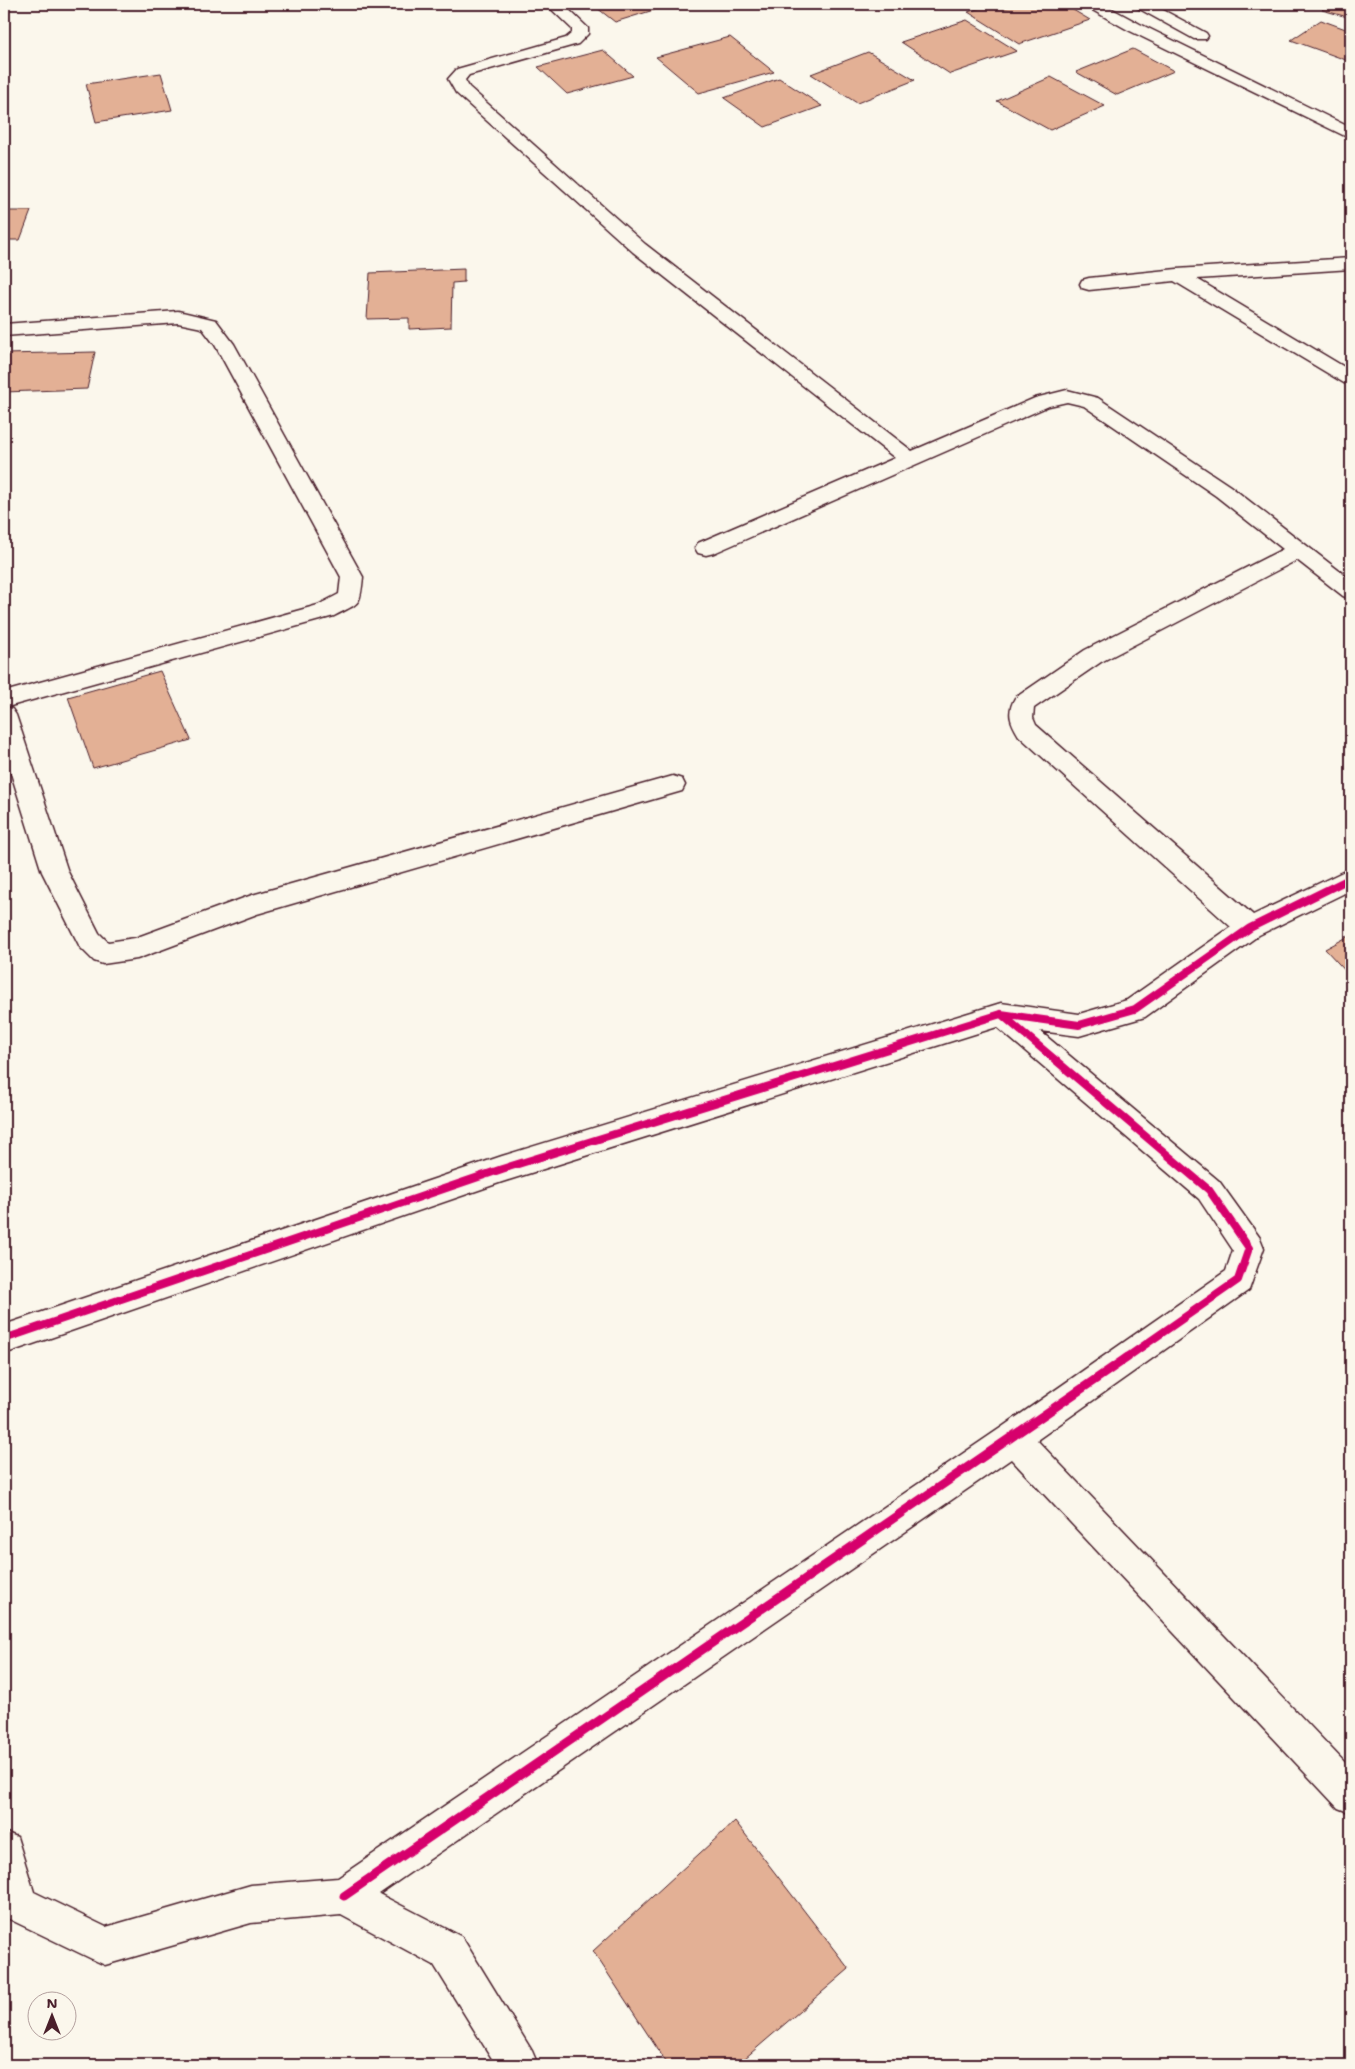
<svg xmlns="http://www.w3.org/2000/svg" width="1355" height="2069" viewBox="0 0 1355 2069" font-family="'Shantell Sans',sans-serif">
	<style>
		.building { fill: #e3b095; stroke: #4a1f2b }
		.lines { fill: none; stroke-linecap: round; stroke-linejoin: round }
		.street-casing { stroke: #4a1f2b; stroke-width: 3 }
		.street { fill: #fbf7ec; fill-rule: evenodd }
		.cycleway-far1-casing { stroke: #fbf7ec; stroke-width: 11 }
		.cycleway-casing { stroke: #fbf7ec; stroke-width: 12 }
		.cycleway-far1 { stroke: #d6006c; stroke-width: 8 }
		.cycleway { stroke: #d6006c; stroke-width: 9 }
	</style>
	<rect width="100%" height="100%" fill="#fbf7ec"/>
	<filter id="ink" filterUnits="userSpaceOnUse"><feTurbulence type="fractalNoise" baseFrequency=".02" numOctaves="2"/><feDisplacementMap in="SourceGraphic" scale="10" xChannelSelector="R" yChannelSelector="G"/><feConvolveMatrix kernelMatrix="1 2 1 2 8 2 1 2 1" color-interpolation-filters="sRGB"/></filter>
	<g filter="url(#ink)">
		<path class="building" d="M 592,4 L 673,4 L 615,22 Z
			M 993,4 L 998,4 L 1005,8 L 1018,4 L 1063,4 L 1090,20 L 1019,44 L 968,12 Z
			M 1328,4 L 1351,4 L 1351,18 L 1322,10 Z
			M 967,20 L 1017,51 L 950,74 L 901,42 Z
			M 1321,20 L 1351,31 L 1351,56 L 1346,60 L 1291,40 Z
			M 730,37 L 774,72 L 699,93 L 656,57 Z
			M 1133,49 L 1174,71 L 1117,95 L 1076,72 Z
			M 603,50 L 633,76 L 567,94 L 538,67 Z
			M 868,52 L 915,80 L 857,103 L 811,74 Z
			M 161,73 L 172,110 L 96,122 L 86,84 Z
			M 1051,77 L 1105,106 L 1050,130 L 997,101 Z
			M 779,78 L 822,106 L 765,127 L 724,98 Z
			M 4,211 L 31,211 L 20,240 L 4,240 Z
			M 464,269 L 464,282 L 452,283 L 451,327 L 409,329 L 409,318 L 367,319 L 370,273 Z
			M 95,352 L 87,389 L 4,392 L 4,354 Z
			M 160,671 L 191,740 L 93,768 L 68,697 Z
			M 1351,935 L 1351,977 L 1325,949 Z
			M 735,1821 L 849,1969 L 737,2065 L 668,2065 L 593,1951 Z"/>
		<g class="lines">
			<defs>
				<path id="street" d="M 546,4 L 563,4 L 588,28 L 588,34 L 578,44 L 469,75 L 465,80 L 469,87 L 645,244 L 912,451 L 1035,398 L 1067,390 L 1098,398 L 1230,486 L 1351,580 L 1351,599 L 1343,596 L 1297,560 L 1101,662 L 1034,708 L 1033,718 L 1036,725 L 1253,915 L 1351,868 L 1351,890 L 1259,935 L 1145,1017 L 1079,1036 L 1040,1031 L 1219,1181 L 1260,1238 L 1264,1248 L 1249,1290 L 1037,1440 L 1351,1769 L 1351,1813 L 1338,1808 L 1011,1459 L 379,1894 L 462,1937 L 532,2051 L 538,2065 L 496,2065 L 434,1965 L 341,1915 L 251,1923 L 105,1965 L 92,1959 L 5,1917 L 4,1832 L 17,1837 L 34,1892 L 106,1927 L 251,1885 L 338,1878 L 1002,1427 L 1226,1271 L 1233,1250 L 1199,1199 L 997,1027 L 502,1182 L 4,1354 L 4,1325 L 502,1156 L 1001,1003 L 1079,1014 L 1127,1000 L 1231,927 L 1019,736 C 1011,723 1006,713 1015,698 L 1085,650 L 1283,549 L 1216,496 L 1084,406 L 1067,402 L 1049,406 L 714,553 L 706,555 L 698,553 L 695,548 L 698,543 L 895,458 L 633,252 L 456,93 L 448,79 L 457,69 L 566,38 L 572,33 L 572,29 Z
					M 1084,4 L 1103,4 L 1140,24 L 1351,128 L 1351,139 L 1128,30 L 1087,7 Z
					M 1133,4 L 1152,4 L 1206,33 L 1208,36 L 1206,39 L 1194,39 L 1136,7 Z
					M 1351,258 L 1351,269 L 1197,279 L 1351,371 L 1351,385 L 1344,383 L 1174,281 L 1089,290 L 1082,288 L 1080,284 L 1082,280 L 1089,278 L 1177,269 Z
					M 178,311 L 216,320 L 234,344 L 363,577 C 360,607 360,602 334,616 L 7,707 L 12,709 L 16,715 L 68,872 L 99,933 L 108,942 L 135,938 L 252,895 L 673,776 L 682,779 L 685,785 L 682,791 L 257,914 L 137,959 L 103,964 L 94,961 L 80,947 L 42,872 L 4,751 L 4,692 L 318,605 L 339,594 L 341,577 L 215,345 L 202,328 L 178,323 L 4,336 L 4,324 Z"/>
			</defs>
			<use href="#street" class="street-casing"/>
			<use href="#street" class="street"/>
			<defs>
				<path id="cycleway-far1" d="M 1001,1014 L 1209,1190 L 1249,1248 L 1238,1280 L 1126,1358
					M 4,1339 L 502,1169 L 1001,1014 L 1079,1025 L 1135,1009 L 1250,928 L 1351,878"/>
				<path id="cycleway" d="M 344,1896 L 1128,1357"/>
			</defs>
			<use href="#cycleway-far1" class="cycleway-far1-casing"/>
			<use href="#cycleway" class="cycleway-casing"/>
			<use href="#cycleway-far1" class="cycleway-far1"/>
			<use href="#cycleway" class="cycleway"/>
		</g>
	</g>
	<rect width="1355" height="2069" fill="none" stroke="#fbf7ec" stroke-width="20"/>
	<rect x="10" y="10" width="1335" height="2049" fill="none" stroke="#4a1f2b" stroke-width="2" filter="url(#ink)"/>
	<g transform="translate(52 2016)"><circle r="24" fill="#fbf7ec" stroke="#b4a19f"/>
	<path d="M0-4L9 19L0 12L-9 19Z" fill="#4a1f2b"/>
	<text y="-8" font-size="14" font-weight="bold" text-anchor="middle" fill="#4a1f2b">N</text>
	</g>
</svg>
